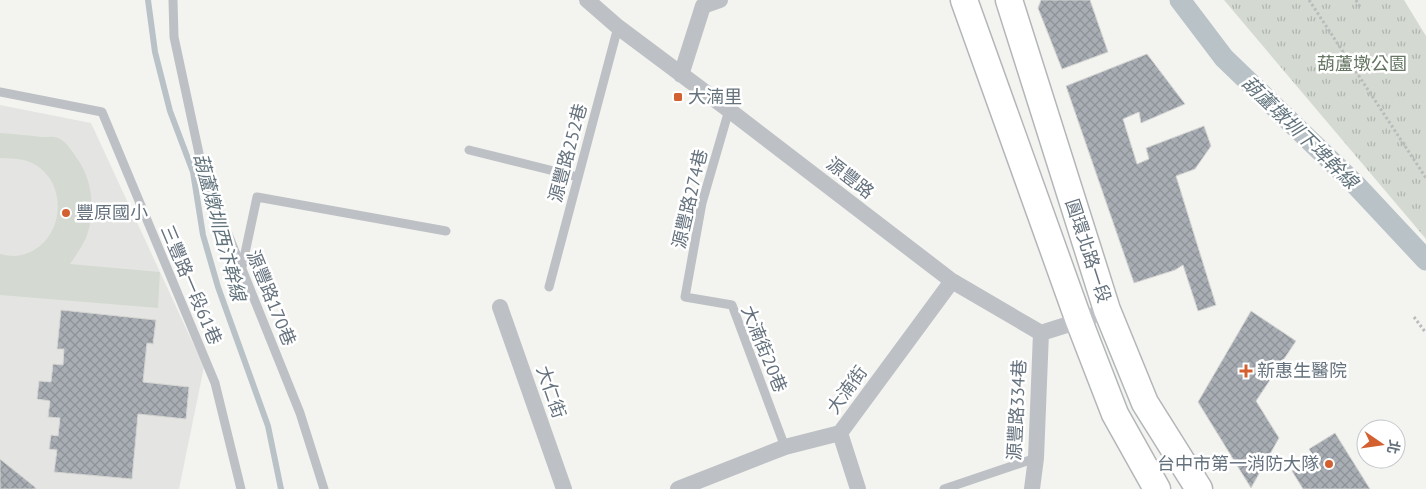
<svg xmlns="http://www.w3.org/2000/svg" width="1426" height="489" viewBox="0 0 1426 489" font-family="'PT Sans','Noto Sans TC',sans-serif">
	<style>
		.built { fill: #e4e5e3 }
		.grass { fill: url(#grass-tufts) }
		.pitch { fill: #d4dad1 }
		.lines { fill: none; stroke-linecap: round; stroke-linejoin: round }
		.stream { stroke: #b9c2c7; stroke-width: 6 }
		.canal { stroke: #b9c2c7; stroke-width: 21 }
		.building { fill: url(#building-cross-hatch); stroke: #d5d5d3 }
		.primary-casing { stroke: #b3b6b9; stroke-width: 29 }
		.path { stroke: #b9bbbd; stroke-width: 3; stroke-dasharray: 2.5 2.5; stroke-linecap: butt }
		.lane { stroke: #bdc0c4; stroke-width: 9 }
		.street { stroke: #bdc0c4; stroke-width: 16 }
		.primary { stroke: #fff; stroke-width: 26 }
		.poi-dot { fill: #d36030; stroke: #fff; stroke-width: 2 }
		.labels { text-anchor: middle; stroke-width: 5; stroke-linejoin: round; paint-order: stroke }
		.park-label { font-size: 18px; fill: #667663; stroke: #fff }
		.poi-label { font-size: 18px; fill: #65727e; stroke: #fff; text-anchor: start }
		.street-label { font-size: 18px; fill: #65727e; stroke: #fff }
		.water-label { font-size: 19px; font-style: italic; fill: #61737c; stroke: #fff }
	</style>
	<defs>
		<pattern id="grass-tufts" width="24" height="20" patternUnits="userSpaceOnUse" patternTransform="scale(1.25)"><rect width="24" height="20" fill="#d4dad1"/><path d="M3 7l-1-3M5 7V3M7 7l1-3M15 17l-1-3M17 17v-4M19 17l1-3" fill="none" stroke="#b0b5af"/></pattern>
		<pattern id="building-cross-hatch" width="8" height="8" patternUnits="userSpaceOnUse" patternTransform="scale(1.25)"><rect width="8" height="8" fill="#a8aeb3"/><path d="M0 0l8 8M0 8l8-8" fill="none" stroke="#8c9297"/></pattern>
	</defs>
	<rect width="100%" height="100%" fill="#f3f4f0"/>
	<path class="built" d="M 0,105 L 91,123 L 204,367 L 179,489 L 0,489 Z"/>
	<path class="grass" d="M 1224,0 L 1404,0 L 1426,36 L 1426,239 Z"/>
	<path class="pitch" d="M 0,133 C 14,134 28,135 42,137 C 47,137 54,136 58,138 C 65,140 72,151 76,157 C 93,179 96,212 86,238 C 82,247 76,255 70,264 L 160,272 L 158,308 L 0,295 L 0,254 C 5,255 10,256 15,256 C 65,251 74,178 27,161 C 19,158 8,159 0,158 Z"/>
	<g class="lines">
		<path class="stream" d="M 148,0 L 155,52 L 170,111 L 193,172 L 203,235 L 218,287 L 268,426 L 281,489"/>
		<path class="canal" d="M 1180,0 L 1224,58 L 1355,184 L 1426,260"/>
	</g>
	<path class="building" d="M 1041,0 L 1090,0 L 1108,52 L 1062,69 L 1038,8 Z
		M 1147,54 L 1185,104 L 1141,123 L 1139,112 L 1123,119 L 1137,164 L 1149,159 L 1146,148 L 1204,126 L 1211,146 L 1195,169 L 1176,176 L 1216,305 L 1198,311 L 1183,265 L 1175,270 L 1134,283 L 1066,86 Z
		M 61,310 L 156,320 L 153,344 L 147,343 L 143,382 L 189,387 L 186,419 L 138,414 L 132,479 L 54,472 L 57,450 L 49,449 L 51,435 L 58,436 L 60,418 L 48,417 L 50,401 L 37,399 L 39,381 L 51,382 L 53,364 L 63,365 L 64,349 L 57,349 Z
		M 1251,311 L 1296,341 L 1256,401 L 1279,438 L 1251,488 L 1198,402 Z
		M 1335,433 L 1370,489 L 1303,489 L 1292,471 L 1314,457 L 1309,449 Z
		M 0,459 L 35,487 L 36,489 L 0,489 Z"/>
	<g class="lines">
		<defs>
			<path id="primary" d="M 964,0 L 1079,321 L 1115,414 L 1157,489
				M 1009,0 L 1107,310 L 1145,403 L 1199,489"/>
		</defs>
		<use href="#primary" class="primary-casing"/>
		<path class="path" d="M 1309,0 L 1426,178
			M 1356,0 L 1360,7
			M 1414,317 L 1426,333"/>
		<path class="lane" d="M 173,0 L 174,37 L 203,172 L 300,413 L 324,489
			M 0,92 L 102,112 L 215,383 L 241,489
			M 729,110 L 702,203 L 685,297 L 732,305 L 785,447
			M 469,150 L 578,177
			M 242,267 L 257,197 L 446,231
			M 549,287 L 618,27
			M 944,489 L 1036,458"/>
		<path class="street" d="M 587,0 L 618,27 L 729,110 L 952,281 L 1041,333 L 1079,321 L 1107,310
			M 681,75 L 703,6 L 720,0
			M 500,307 L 564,489
			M 840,433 L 858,489
			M 678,489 L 785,447 L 840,433 L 952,281
			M 1032,489 L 1036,458 L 1041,333"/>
		<use href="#primary" class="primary"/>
	</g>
	<g class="poi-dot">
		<rect x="673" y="92" width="10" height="10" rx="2.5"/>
		<circle cx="66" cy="213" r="5"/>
		<path d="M1243.5 363.5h5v5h5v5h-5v5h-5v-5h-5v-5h5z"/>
		<circle cx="1329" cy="464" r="5"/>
	</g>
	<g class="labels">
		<g class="park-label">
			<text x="1362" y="70">葫蘆墩公園</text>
		</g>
		<g class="poi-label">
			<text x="688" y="103">大湳里</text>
			<text x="76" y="219">豐原國小</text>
			<text x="1257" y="377">新惠生醫院</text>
			<text x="1319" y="470" text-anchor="end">台中市第一消防大隊</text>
		</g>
		<g class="street-label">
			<text transform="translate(568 153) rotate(-75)" y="6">源豐路252巷</text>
			<text transform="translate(850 178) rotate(38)" y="6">源豐路</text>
			<text transform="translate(690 199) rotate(-77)" y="6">源豐路274巷</text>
			<text transform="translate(1088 251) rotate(72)" y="6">圓環北路一段</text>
			<text transform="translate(191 285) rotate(67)" y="6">三豐路一段61巷</text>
			<text transform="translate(271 298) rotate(68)" y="6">源豐路170巷</text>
			<text transform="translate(764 349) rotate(68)" y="6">大湳街20巷</text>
			<text transform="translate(847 390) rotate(-54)" y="6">大湳街</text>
			<text transform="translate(551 392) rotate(71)" y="6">大仁街</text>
			<text transform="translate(1017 410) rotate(-87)" y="6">源豐路334巷</text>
		</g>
		<g class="water-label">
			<text transform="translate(1300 132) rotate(44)" y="7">葫蘆墩圳下埤幹線</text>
			<text transform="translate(220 227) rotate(75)" y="7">葫蘆燉圳西汴幹線</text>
		</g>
	</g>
	<g transform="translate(1381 444) rotate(103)"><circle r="24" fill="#ffffff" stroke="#c1c7cb"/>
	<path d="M0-4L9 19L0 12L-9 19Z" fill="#d36030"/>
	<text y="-8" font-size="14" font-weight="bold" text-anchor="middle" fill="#65727e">北</text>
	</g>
</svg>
